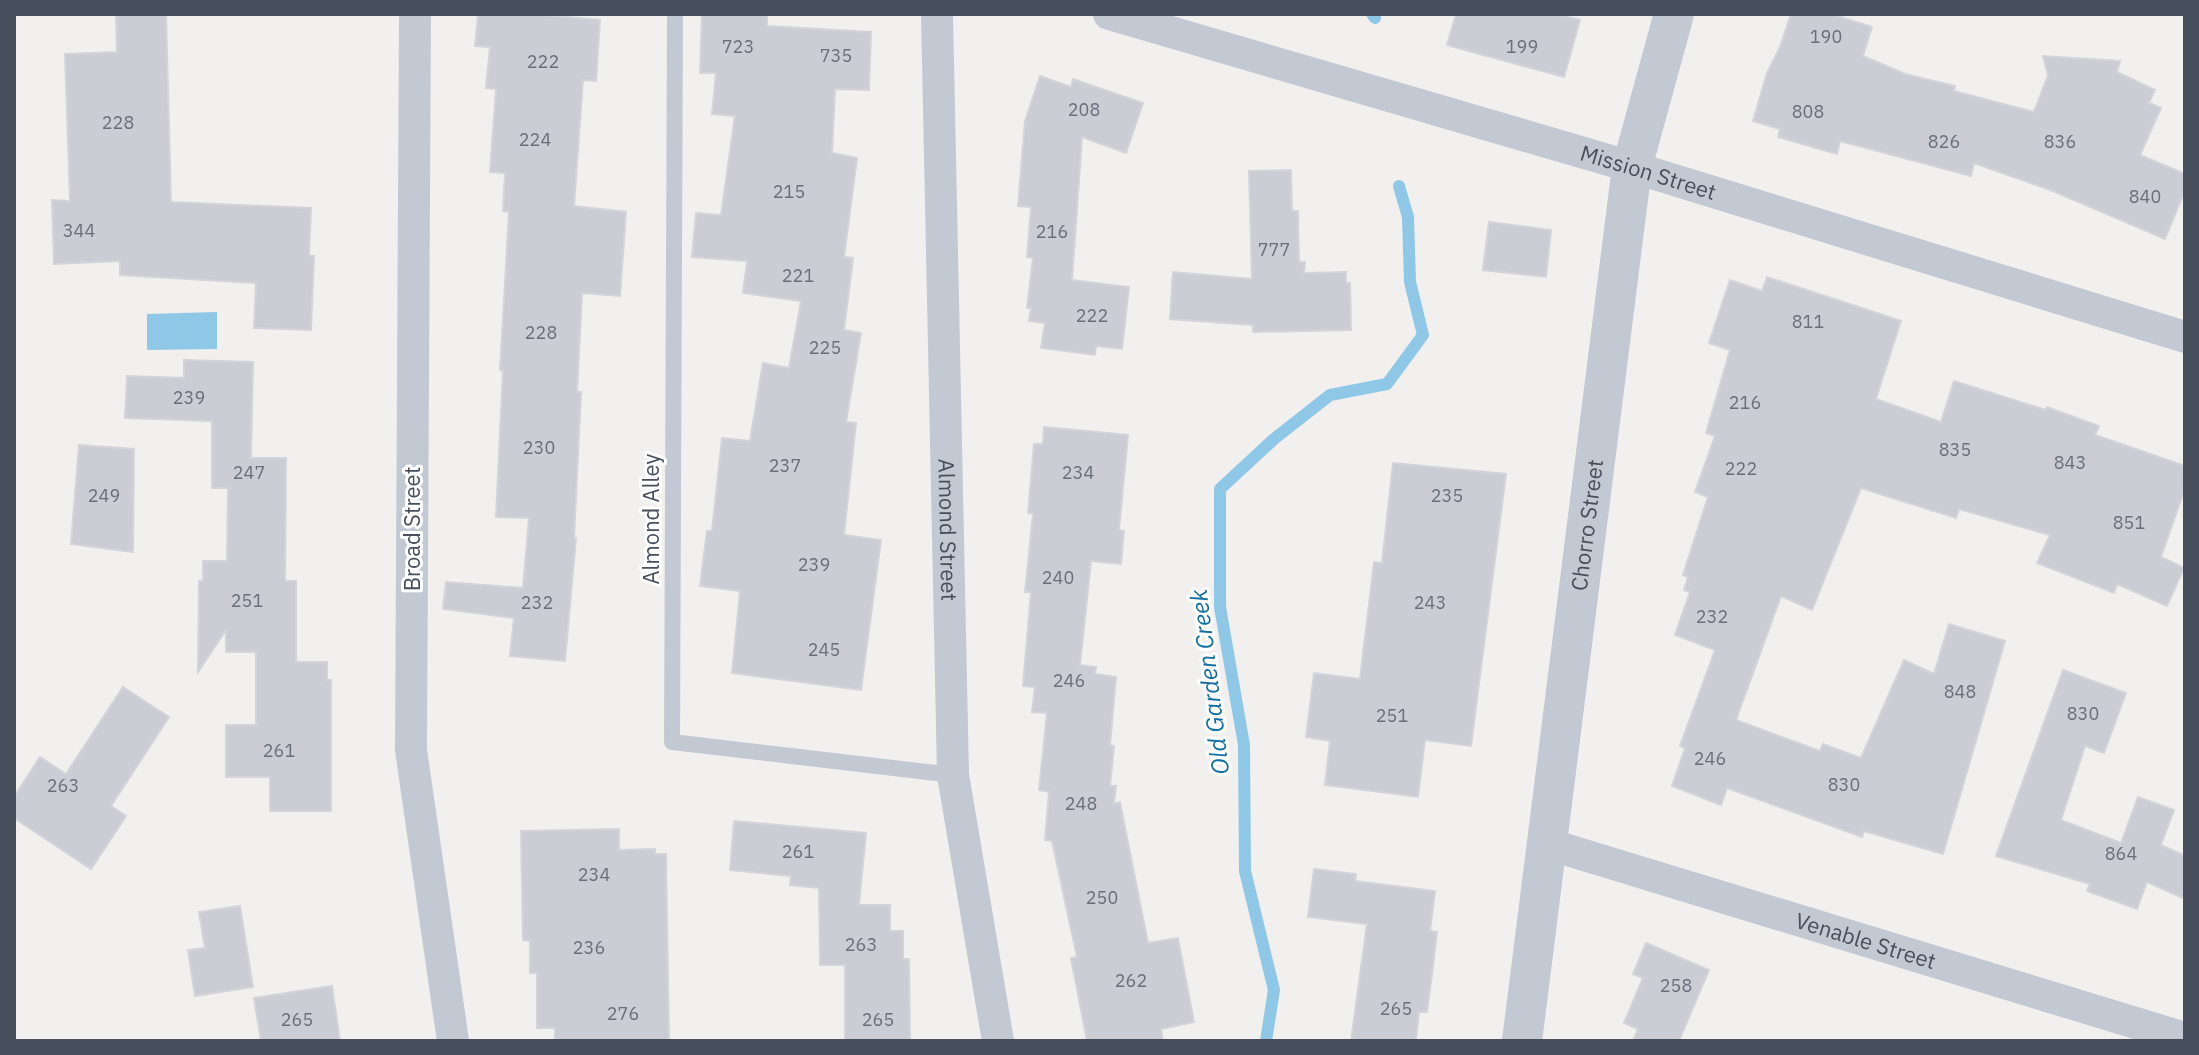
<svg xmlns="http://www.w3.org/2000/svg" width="2199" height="1055" viewBox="0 0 2199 1055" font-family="'IBM Plex Sans',sans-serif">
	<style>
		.water { fill: #8fc7e7 }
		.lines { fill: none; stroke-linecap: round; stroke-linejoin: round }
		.stream { stroke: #8fc7e7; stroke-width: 12 }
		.building { fill: #cccdd4; stroke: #d3d4da; stroke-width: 2 }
		.service { stroke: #c3c9d3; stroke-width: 16 }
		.minor { stroke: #c3c9d3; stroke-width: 32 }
		.tertiary { stroke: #c3c9d3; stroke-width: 40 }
		.labels { text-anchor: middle; stroke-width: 6; stroke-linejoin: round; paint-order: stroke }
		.number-label { font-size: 18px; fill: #696e7a }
		.street-label { font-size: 22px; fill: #484f5c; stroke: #fff }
		.water-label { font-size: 24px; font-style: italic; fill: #146fa3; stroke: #fff }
	</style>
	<rect width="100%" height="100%" fill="#f2f0ef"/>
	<path class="water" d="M 217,312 L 217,349 L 147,350 L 147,314 Z"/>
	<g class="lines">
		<path class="stream" d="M 1372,14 L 1375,18
			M 1266,1041 L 1274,990 L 1245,871 L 1244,745 L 1220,607 L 1220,489 L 1274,439 L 1330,395 L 1387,384 L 1423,335 L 1410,282 L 1408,217 L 1399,186"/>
	</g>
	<path class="building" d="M 116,14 L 166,14 L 171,202 L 311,208 L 309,256 L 314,256 L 311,330 L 254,328 L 256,283 L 120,275 L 120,261 L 54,264 L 52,200 L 70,201 L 65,54 L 117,52 Z
		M 478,14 L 532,14 L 600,20 L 596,81 L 583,80 L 574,206 L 626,212 L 620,296 L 582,293 L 577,392 L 581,392 L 574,538 L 576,538 L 565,661 L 510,656 L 514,618 L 443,609 L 446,582 L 523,588 L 529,518 L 496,517 L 503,370 L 500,370 L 509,212 L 503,211 L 505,173 L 490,172 L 496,89 L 486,88 L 490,47 L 475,46 Z
		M 702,14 L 767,14 L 767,26 L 871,32 L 869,90 L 835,89 L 832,153 L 857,158 L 844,257 L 853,258 L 844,330 L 861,333 L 846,422 L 856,423 L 844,535 L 881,540 L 861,690 L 732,673 L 740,591 L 700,586 L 707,531 L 712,531 L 722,438 L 750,441 L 763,363 L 789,368 L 801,301 L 743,293 L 747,261 L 692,257 L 696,213 L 721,215 L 735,116 L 712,114 L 716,73 L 700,73 Z
		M 1456,14 L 1557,14 L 1580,20 L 1564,77 L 1447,45 Z
		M 1791,14 L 1831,14 L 1872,27 L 1863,56 L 1905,74 L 1955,86 L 1954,91 L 2034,112 L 2048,75 L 2043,56 L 2120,61 L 2117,72 L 2155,90 L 2149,103 L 2161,108 L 2140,155 L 2185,174 L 2185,190 L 2165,239 L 2053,191 L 1974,163 L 1971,176 L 1840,141 L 1837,154 L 1778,137 L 1780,129 L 1753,121 L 1767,73 L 1780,47 Z
		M 1040,76 L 1071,87 L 1073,79 L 1143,103 L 1126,153 L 1082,137 L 1072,280 L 1129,287 L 1122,349 L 1096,346 L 1095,355 L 1041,348 L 1045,323 L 1029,321 L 1031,308 L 1027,308 L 1033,258 L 1027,257 L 1031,207 L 1018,206 L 1025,121 Z
		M 1291,170 L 1292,211 L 1298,211 L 1299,262 L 1305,262 L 1304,273 L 1346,272 L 1346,283 L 1350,283 L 1351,330 L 1253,332 L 1253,325 L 1170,319 L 1173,272 L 1252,279 L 1249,171 Z
		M 1489,222 L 1551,230 L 1546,277 L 1483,270 Z
		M 1767,277 L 1901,321 L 1876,399 L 1941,422 L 1954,381 L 2046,410 L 2047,407 L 2099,426 L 2095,435 L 2185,466 L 2185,488 L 2161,557 L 2184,568 L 2167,606 L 2117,584 L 2114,593 L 2037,563 L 2050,535 L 1959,509 L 1956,518 L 1861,488 L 1812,610 L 1781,596 L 1736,720 L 1820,751 L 1823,744 L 1861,758 L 1904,660 L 1934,674 L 1949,624 L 2005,641 L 1943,854 L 1864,831 L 1862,837 L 1727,788 L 1721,805 L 1672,786 L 1685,748 L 1680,746 L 1715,650 L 1675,635 L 1690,592 L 1684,590 L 1688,577 L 1683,575 L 1708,497 L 1695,492 L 1715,436 L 1706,433 L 1730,350 L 1709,343 L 1730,280 L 1762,291 Z
		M 184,360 L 253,362 L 251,458 L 286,458 L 285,581 L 296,581 L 296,662 L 327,662 L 327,680 L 331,680 L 331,811 L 270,811 L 270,777 L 226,777 L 226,725 L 256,725 L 256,652 L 226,652 L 226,630 L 198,672 L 199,581 L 203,581 L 203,561 L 227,561 L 228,488 L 212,488 L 212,421 L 125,418 L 127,376 L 184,378 Z
		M 1044,427 L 1128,435 L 1119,530 L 1124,531 L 1121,564 L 1091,561 L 1080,665 L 1096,667 L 1095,674 L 1116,677 L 1110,745 L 1114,746 L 1110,786 L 1116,786 L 1114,804 L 1120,802 L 1148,943 L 1178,938 L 1194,1022 L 1161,1029 L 1163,1041 L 1087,1041 L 1071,958 L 1077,957 L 1052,841 L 1045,840 L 1049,792 L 1039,790 L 1047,713 L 1032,712 L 1035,687 L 1023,686 L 1031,592 L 1025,592 L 1033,514 L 1028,513 L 1034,444 L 1043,444 Z
		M 79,445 L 134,449 L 133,552 L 71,544 Z
		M 1393,463 L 1506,474 L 1471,746 L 1425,740 L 1418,797 L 1325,785 L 1330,741 L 1306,737 L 1314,673 L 1360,679 L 1374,562 L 1382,563 Z
		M 2063,670 L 2126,693 L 2104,753 L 2085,746 L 2061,820 L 2121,843 L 2138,797 L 2174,810 L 2161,845 L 2185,856 L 2185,899 L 2147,882 L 2137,909 L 2087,891 L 2090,884 L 1996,856 Z
		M 123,687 L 169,717 L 111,806 L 126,816 L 91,869 L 14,818 L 14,797 L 40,757 L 66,774 Z
		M 734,821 L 866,833 L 859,905 L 890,905 L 890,931 L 903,931 L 903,959 L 909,959 L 910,1041 L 845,1041 L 845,965 L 820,965 L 819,888 L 790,885 L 791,876 L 730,870 Z
		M 619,829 L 619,850 L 655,849 L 655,854 L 666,854 L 669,1041 L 555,1041 L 555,1028 L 537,1028 L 537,973 L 530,973 L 530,941 L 523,940 L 521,831 Z
		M 1314,869 L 1356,874 L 1355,881 L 1435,891 L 1430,931 L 1437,932 L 1433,966 L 1427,1012 L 1419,1012 L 1416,1041 L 1351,1041 L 1367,924 L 1308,917 Z
		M 240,906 L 253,987 L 195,996 L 188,950 L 205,948 L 199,912 Z
		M 1646,943 L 1709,970 L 1679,1041 L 1633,1041 L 1638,1029 L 1624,1023 L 1643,978 L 1633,974 Z
		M 332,986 L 340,1041 L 261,1041 L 254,998 Z"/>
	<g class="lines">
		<path class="service" d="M 675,14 L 672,742 L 953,775"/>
		<g class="minor">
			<path d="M 415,14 L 411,750 L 453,1041"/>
			<path id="s1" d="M 937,14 L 953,775 L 998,1041"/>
			<path id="s2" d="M 1109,14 L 1632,167 L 2185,337"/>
			<path id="s3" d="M 1548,844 L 2185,1038"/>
		</g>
		<path class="tertiary" id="s4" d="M 1522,1041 L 1632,167 L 1674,14"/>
	</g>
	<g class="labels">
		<g class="number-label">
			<text x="1826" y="43">190</text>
			<text x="738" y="53">723</text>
			<text x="1522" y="53">199</text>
			<text x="836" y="62">735</text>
			<text x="543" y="68">222</text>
			<text x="1084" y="116">208</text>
			<text x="1808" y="118">808</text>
			<text x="118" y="129">228</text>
			<text x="535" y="146">224</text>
			<text x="1944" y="148">826</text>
			<text x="2060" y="148">836</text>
			<text x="789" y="198">215</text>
			<text x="2145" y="203">840</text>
			<text x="79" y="237">344</text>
			<text x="1052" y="238">216</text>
			<text x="1274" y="256">777</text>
			<text x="798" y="282">221</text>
			<text x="1092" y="322">222</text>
			<text x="1808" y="328">811</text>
			<text x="541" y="339">228</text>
			<text x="825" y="354">225</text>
			<text x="189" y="404">239</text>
			<text x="1745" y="409">216</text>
			<text x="539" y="454">230</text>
			<text x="1955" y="456">835</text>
			<text x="2070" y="469">843</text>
			<text x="785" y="472">237</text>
			<text x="1741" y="475">222</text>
			<text x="249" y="479">247</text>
			<text x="1078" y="479">234</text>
			<text x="104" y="502">249</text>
			<text x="1447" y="502">235</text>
			<text x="2129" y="529">851</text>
			<text x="814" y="571">239</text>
			<text x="1058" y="584">240</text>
			<text x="247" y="607">251</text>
			<text x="537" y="609">232</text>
			<text x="1430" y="609">243</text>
			<text x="1712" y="623">232</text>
			<text x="824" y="656">245</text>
			<text x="1069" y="687">246</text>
			<text x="1960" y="698">848</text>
			<text x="2083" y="720">830</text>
			<text x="1392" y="722">251</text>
			<text x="279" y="757">261</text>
			<text x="1710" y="765">246</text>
			<text x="1844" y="791">830</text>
			<text x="63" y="792">263</text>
			<text x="1081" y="810">248</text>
			<text x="798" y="858">261</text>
			<text x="2121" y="860">864</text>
			<text x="594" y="881">234</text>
			<text x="1102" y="904">250</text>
			<text x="861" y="951">263</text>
			<text x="589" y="954">236</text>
			<text x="1131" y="987">262</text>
			<text x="1676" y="992">258</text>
			<text x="1396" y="1015">265</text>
			<text x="623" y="1020">276</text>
			<text x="297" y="1026">265</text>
			<text x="878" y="1026">265</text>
		</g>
		<g class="street-label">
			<text dy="8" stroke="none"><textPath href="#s2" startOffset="562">Mission Street</textPath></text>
			<text transform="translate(651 519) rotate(-90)" y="8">Almond Alley</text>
			<text dy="8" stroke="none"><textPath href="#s4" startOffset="520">Chorro Street</textPath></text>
			<text transform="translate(412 529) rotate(-90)" y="8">Broad Street</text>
			<text dy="8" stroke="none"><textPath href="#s1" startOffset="516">Almond Street</textPath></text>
			<text dy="8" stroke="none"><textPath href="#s3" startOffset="332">Venable Street</textPath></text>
		</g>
		<g class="water-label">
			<text transform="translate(1210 682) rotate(-97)" y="8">Old Garden Creek</text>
		</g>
	</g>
	<rect width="2199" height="1055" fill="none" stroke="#484f5c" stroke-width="32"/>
</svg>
